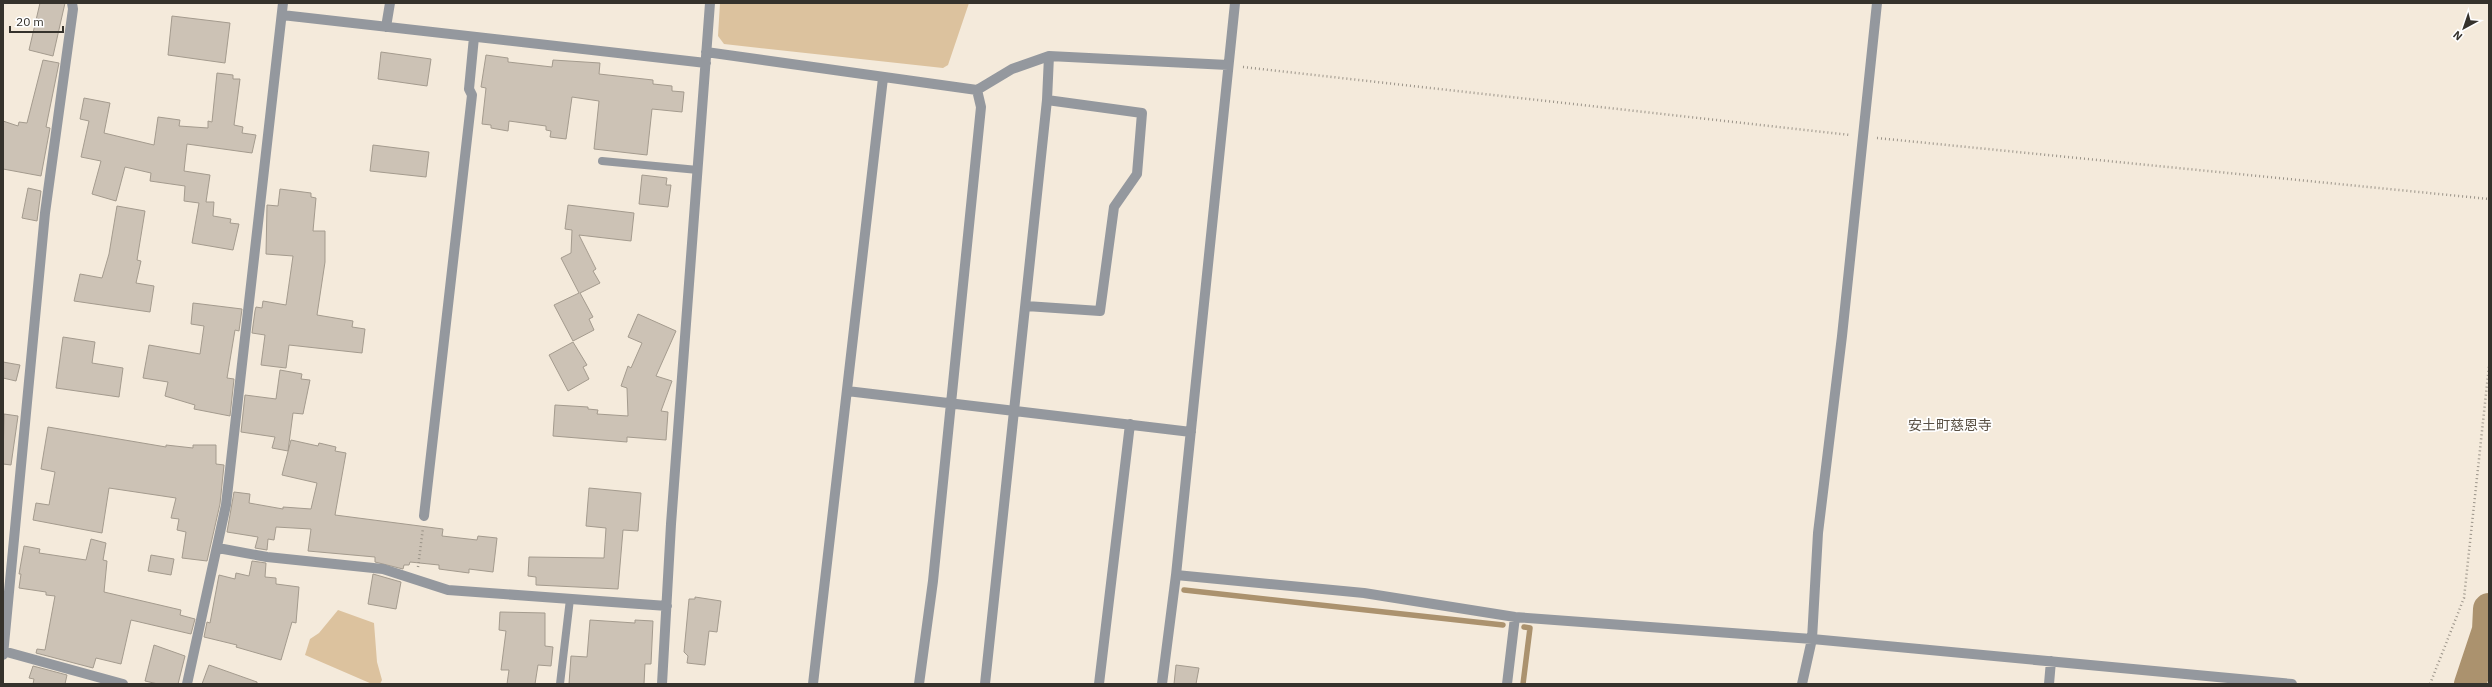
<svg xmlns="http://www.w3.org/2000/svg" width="2492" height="687" viewBox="0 0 2492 687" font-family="'IBM Plex Sans','Noto Sans JP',sans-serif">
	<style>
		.green { fill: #dcc29e }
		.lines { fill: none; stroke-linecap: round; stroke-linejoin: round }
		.stream { stroke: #ab926e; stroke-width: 5.5 }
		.river { stroke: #ab926e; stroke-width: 32 }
		.building { fill: #ccc2b5; stroke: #a49b8e }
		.path { stroke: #9b9489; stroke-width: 2.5; stroke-dasharray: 1 3; stroke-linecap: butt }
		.lane { stroke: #94989e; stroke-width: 8 }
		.street { stroke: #94989e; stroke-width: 10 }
		.labels { text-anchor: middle; stroke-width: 3.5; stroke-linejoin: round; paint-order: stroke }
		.quarter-label { font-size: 14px; fill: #584f43; stroke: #fff }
	</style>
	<rect width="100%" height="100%" fill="#f4eadb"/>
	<path class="green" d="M 720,3 L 969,3 L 948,65 L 943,68 L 724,44 L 718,36 Z
		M 338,610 L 374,623 L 377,662 L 382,680 L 380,684 L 372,684 L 305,655 L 310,639 L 319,633 Z"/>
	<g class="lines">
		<path class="stream" d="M 1184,590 L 1503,625
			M 1523,684 L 1530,628 L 1524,627"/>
		<path class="river" d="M 2470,684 L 2488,630 L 2489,609"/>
	</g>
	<path class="building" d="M 40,3 L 65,3 L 53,56 L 29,50 Z
		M 172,16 L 230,23 L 225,63 L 168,55 Z
		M 381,52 L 431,59 L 427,86 L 378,79 Z
		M 486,55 L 508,58 L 508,62 L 552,67 L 553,60 L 600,63 L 599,74 L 653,80 L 653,84 L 672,86 L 672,91 L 684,92 L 682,112 L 652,109 L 647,155 L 594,149 L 599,101 L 572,97 L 566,139 L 550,137 L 551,131 L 546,130 L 546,126 L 509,121 L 508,131 L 491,128 L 491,125 L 482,124 L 486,88 L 481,87 Z
		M 43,60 L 59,63 L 46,127 L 50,128 L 41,176 L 3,169 L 3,121 L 18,126 L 19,122 L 27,123 Z
		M 217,73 L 233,75 L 233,79 L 240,79 L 234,125 L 243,127 L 242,133 L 256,135 L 252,153 L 187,144 L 184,171 L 210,175 L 206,202 L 214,202 L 213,216 L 231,219 L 230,223 L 239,224 L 233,250 L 192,243 L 199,203 L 184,201 L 185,186 L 150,181 L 151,173 L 125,167 L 116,201 L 92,194 L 101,161 L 81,157 L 89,121 L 80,119 L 84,98 L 110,103 L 104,133 L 154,145 L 158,117 L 180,120 L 179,126 L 208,128 L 208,121 L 212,122 Z
		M 373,145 L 429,152 L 426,177 L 370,171 Z
		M 642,175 L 667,178 L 666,185 L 671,185 L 668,207 L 639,204 Z
		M 28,188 L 41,191 L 37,221 L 22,218 Z
		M 280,189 L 311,193 L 311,197 L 316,198 L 313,231 L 325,231 L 325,262 L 317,315 L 353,321 L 352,327 L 365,329 L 362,353 L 289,345 L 286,368 L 261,365 L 265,335 L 252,333 L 255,311 L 256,307 L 262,308 L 263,301 L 286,305 L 293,256 L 266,254 L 267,205 L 278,206 Z
		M 568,205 L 634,213 L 631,241 L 579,235 L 596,269 L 593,271 L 600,283 L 580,293 L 593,317 L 589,319 L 594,330 L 573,341 L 554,305 L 579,293 L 561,258 L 571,253 L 572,230 L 565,229 Z
		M 117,206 L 145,211 L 137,260 L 141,261 L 136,283 L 154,286 L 150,312 L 74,301 L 80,274 L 102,278 L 109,254 Z
		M 193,303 L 242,309 L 239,331 L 235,330 L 227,378 L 234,379 L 230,416 L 194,409 L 195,405 L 165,396 L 168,382 L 143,378 L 149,345 L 200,354 L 204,326 L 191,324 Z
		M 638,314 L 676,331 L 656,376 L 672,381 L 661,411 L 668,412 L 666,440 L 627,437 L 627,442 L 553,436 L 555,405 L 588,407 L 588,409 L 598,410 L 597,414 L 628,416 L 627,388 L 621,386 L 628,366 L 631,368 L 642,343 L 628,337 Z
		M 63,337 L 95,342 L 92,363 L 123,368 L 119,397 L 56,388 Z
		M 573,342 L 587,365 L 583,367 L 589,379 L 568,391 L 549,355 Z
		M 3,362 L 20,365 L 16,381 L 3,378 Z
		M 280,370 L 302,374 L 301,379 L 310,380 L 303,414 L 293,413 L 288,451 L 272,448 L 275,437 L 241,432 L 245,395 L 276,399 Z
		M 4,414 L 18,416 L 11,465 L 3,464 Z
		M 48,427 L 166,447 L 166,445 L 193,448 L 193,445 L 216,445 L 216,464 L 224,465 L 220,504 L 207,561 L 182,558 L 186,532 L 177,530 L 179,519 L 171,518 L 176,498 L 109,488 L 102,533 L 33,520 L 36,503 L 49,505 L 55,472 L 41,469 Z
		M 291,440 L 318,446 L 319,443 L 336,447 L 335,451 L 346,453 L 335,515 L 443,529 L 442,536 L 477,540 L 478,536 L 497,538 L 493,572 L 469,569 L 469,573 L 439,569 L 439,565 L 410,562 L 409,565 L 404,565 L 403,569 L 375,562 L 375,557 L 308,551 L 311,529 L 276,527 L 274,540 L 268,539 L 267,550 L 255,548 L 258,537 L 227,532 L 234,492 L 250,494 L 249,503 L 283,509 L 283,507 L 311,509 L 317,483 L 282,475 Z
		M 589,488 L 641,493 L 638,531 L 623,530 L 618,589 L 536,585 L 536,577 L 528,576 L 529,557 L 604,558 L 606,528 L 586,526 Z
		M 91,539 L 106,543 L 103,560 L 107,561 L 104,592 L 181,610 L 180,615 L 195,619 L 191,634 L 131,620 L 121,664 L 96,658 L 93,668 L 36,653 L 37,649 L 45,650 L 55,596 L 46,595 L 46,592 L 19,588 L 21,574 L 19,574 L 24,546 L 40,549 L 39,553 L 86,560 Z
		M 151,555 L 174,559 L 171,575 L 148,571 Z
		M 252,561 L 266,563 L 265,577 L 276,578 L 276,584 L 299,587 L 296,623 L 292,622 L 281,660 L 236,647 L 237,645 L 204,637 L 207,622 L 210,623 L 219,575 L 235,579 L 236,573 L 249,576 Z
		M 373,574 L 401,582 L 396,609 L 368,604 Z
		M 695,597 L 721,601 L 717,632 L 709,631 L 705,665 L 687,663 L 688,656 L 684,652 L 689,599 L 695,599 Z
		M 500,612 L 545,613 L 545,646 L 553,647 L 551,666 L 538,665 L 535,684 L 507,684 L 509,670 L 501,670 L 506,631 L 499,630 Z
		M 590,620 L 635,623 L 635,620 L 653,621 L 651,664 L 645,664 L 644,684 L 569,684 L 571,656 L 587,657 Z
		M 154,645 L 185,656 L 178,684 L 158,684 L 145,681 Z
		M 209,665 L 257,682 L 257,684 L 202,684 Z
		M 1176,665 L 1199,668 L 1196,684 L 1174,684 Z
		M 33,666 L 67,675 L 65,684 L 33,684 L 34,679 L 29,678 Z"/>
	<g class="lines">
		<path class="path" d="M 1243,67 L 1850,135
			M 1877,138 L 2489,199
			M 418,567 L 423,528
			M 2430,684 L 2464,598 L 2489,366"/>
		<path class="lane" d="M 602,161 L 698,170
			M 560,684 L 570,599"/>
		<path class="street" d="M 282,15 L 706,63
			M 386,27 L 390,3
			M 706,52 L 977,90 L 1012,69 L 1049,56 L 1228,65
			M 1026,306 L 1100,311 L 1114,207 L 1137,174 L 1142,113 L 1047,100
			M 847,391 L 1191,432
			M 424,516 L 472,95 L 469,89 L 474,37
			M 218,548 L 267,557 L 383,569 L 448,590 L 667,606
			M 1176,575 L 1364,593 L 1515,617 L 1812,639 L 2292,684
			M 3,651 L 123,684
			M 3,655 L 45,213 L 73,9 L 72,3
			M 187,684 L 226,505 L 283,3
			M 662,684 L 671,524 L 710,3
			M 813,684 L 883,78
			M 919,684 L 933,581 L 981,107 L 977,90
			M 985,684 L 1047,100 L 1049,56
			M 1099,684 L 1130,424
			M 1162,684 L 1176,575 L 1235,3
			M 1507,684 L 1515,617
			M 1802,684 L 1812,639 L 1818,533 L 1842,336 L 1877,3
			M 2049,684 L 2051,661"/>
	</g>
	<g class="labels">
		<g class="quarter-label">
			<text x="1950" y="430">安土町慈恩寺</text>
		</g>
	</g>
	<rect width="2492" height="687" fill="none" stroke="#35322c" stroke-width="8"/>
	<g transform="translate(2464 28) rotate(220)" stroke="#ffffff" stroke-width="3" paint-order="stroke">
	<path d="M0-3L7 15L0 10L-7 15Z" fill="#35322c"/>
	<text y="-6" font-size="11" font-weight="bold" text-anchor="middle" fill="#35322c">N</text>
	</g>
	<path d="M10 26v6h53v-6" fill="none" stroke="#35322c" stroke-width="2"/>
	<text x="16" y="26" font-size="12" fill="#35322c" stroke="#ffffff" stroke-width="3" paint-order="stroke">20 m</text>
</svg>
